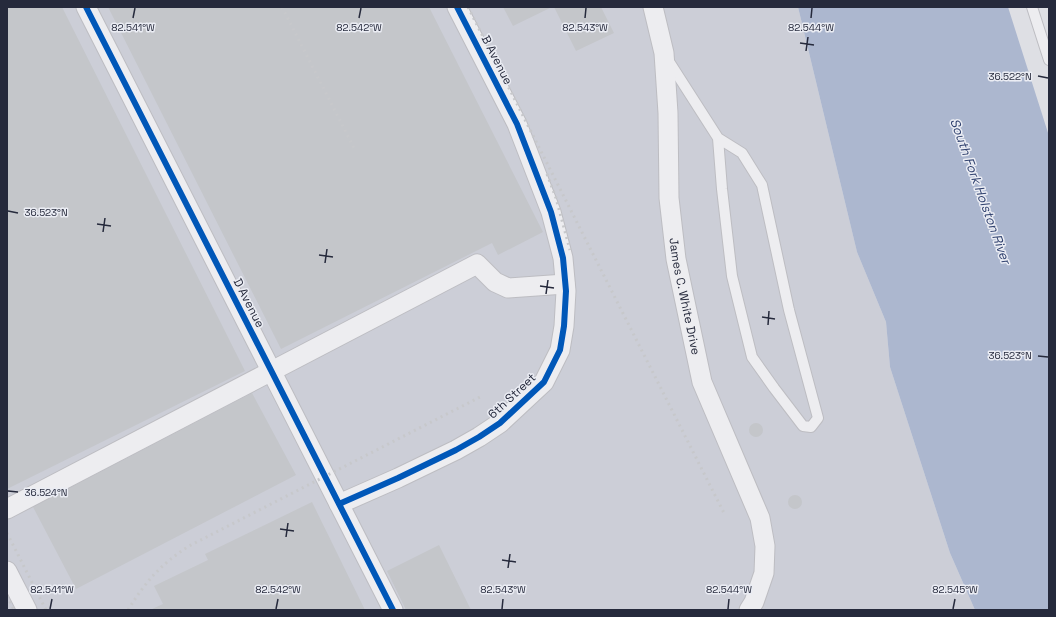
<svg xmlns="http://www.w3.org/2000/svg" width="1056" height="617" viewBox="0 0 1056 617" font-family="'Space Grotesk',sans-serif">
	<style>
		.built { fill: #ccced7 }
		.water { fill: #acb7cf }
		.building { fill: #c4c6ca }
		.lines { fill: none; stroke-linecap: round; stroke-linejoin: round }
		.lane-casing { stroke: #bdbdc2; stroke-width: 12 }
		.street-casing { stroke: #bdbdc2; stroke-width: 21 }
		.lane { stroke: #ededf0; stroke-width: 10 }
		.street { stroke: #ededf0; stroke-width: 19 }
		.rail { stroke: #c7c8cb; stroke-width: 3; stroke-dasharray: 2 4; stroke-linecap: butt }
		.cycleway-casing { stroke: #ebedf4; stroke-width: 8 }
		.cycleway { stroke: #0057b8; stroke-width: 6 }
		.ticks { fill: none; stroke: #262a3c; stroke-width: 1.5 }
		.labels { text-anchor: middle; stroke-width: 3; stroke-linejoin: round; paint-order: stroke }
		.street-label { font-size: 12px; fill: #262a3c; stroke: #ebedf4 }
		.water-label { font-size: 13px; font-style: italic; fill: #31426f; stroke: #ebedf4 }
		.ticks-label { font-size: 10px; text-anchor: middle; fill: #262a3c; stroke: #ebedf4; stroke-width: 3; stroke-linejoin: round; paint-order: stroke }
	</style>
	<rect width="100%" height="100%" fill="#dedfe4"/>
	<path class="built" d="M 7,7 L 798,7 L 857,252 L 886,322 L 890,367 L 950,553 L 975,610 L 7,610 Z"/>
	<path class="water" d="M 798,7 L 1008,7 L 1049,136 L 1049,610 L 975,610 L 950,553 L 890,367 L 886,322 L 857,252 Z"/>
	<path class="building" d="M 7,7 L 62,7 L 245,371 L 7,489 Z
		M 108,7 L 429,7 L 543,232 L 498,255 L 492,243 L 281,349 Z
		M 503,7 L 552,7 L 513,26 Z
		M 554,7 L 601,7 L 614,33 L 576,51 Z
		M 252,393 L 296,475 L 76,589 L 33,507 Z
		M749 430a7 7 0 1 1 14 0a7 7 0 1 1-14 0Z
		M788 502a7 7 0 1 1 14 0a7 7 0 1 1-14 0Z
		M 312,502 L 365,610 L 150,610 L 163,604 L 154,586 L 208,560 L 205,554 Z
		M 439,545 L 471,610 L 406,610 L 387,571 Z"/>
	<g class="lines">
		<defs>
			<path id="lane" d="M 1032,7 L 1049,60
				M 668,60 L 718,138 L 722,189 L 732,276 L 752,357 L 774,388 L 803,426 L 811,427 L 818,418 L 789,310 L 762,185 L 742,153 L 718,138"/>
			<g id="street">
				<path d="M 86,7 L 393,610"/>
				<path id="s1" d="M 653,7 L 664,53 L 668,113 L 669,198 L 676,259 L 702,382 L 760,518 L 765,546 L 764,573 L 754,602 L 749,610"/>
				<path d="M 339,504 L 398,478 L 456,450 L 479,437 L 500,423 L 544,382 L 560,350 L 564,326 L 566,291 L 563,258 L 551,212 L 517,124 L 457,7"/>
				<path d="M 7,509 L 477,264 L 495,282 L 508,288 L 565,284"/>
				<path d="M 7,571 L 27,610"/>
			</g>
		</defs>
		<use href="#lane" class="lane-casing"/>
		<use href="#street" class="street-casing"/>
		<use href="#lane" class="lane"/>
		<use href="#street" class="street"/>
		<path class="rail" d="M 282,7 L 354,148
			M 468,7 L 724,513
			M 547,174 L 556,198 L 570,250
			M 7,533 L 46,610
			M 7,596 L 14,610
			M 128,610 C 146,581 160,565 189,546 L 482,396"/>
		<defs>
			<path id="cycleway" d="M 86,7 L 393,610
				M 339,504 L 398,478 L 456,450 L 479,437 L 500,423 L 544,382 L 560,350 L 564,326 L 566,291 L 563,258 L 551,212 L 517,124 L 457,7"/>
		</defs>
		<use href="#cycleway" class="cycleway-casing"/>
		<use href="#cycleway" class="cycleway"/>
	</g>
	<path class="ticks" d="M 133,18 L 135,8M 359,18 L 361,8M 585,18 L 586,8M 811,18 L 812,8M 800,43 L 814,45M 806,51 L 808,37M 1038,76 L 1048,78M 8,211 L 18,213M 97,224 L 111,226M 103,232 L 105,218M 319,255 L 333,257M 325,263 L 327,249M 540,286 L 554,288M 546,294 L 548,280M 762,317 L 775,319M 768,325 L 769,311M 1038,356 L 1048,357M 8,491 L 18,492M 280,529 L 294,531M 286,537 L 288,523M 502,560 L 516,562M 508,568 L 510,554M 50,609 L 52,599M 276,609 L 278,599M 502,609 L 503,599M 728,609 L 729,599M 953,609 L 955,599"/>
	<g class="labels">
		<g class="street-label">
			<text transform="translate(497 60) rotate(63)" y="4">B Avenue</text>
			<text dy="4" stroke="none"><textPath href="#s1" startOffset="292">James C. White Drive</textPath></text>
			<text transform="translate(249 303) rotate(63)" y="4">D Avenue</text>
			<text transform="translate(512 396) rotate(-43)" y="4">6th Street</text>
		</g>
		<g class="water-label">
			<text transform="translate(981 191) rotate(70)" y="5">South Fork Holston River</text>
		</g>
	</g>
	<g class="ticks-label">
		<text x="133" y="31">82.541°W</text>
		<text x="359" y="31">82.542°W</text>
		<text x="585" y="31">82.543°W</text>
		<text x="811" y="31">82.544°W</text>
		<text x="1010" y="80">36.522°N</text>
		<text x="46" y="216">36.523°N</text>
		<text x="1010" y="359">36.523°N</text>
		<text x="46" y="496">36.524°N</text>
		<text x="52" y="593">82.541°W</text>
		<text x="278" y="593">82.542°W</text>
		<text x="503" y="593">82.543°W</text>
		<text x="729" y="593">82.544°W</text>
		<text x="955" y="593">82.545°W</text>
	</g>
	<rect width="1056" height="617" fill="none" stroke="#262a3c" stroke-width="16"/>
</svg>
